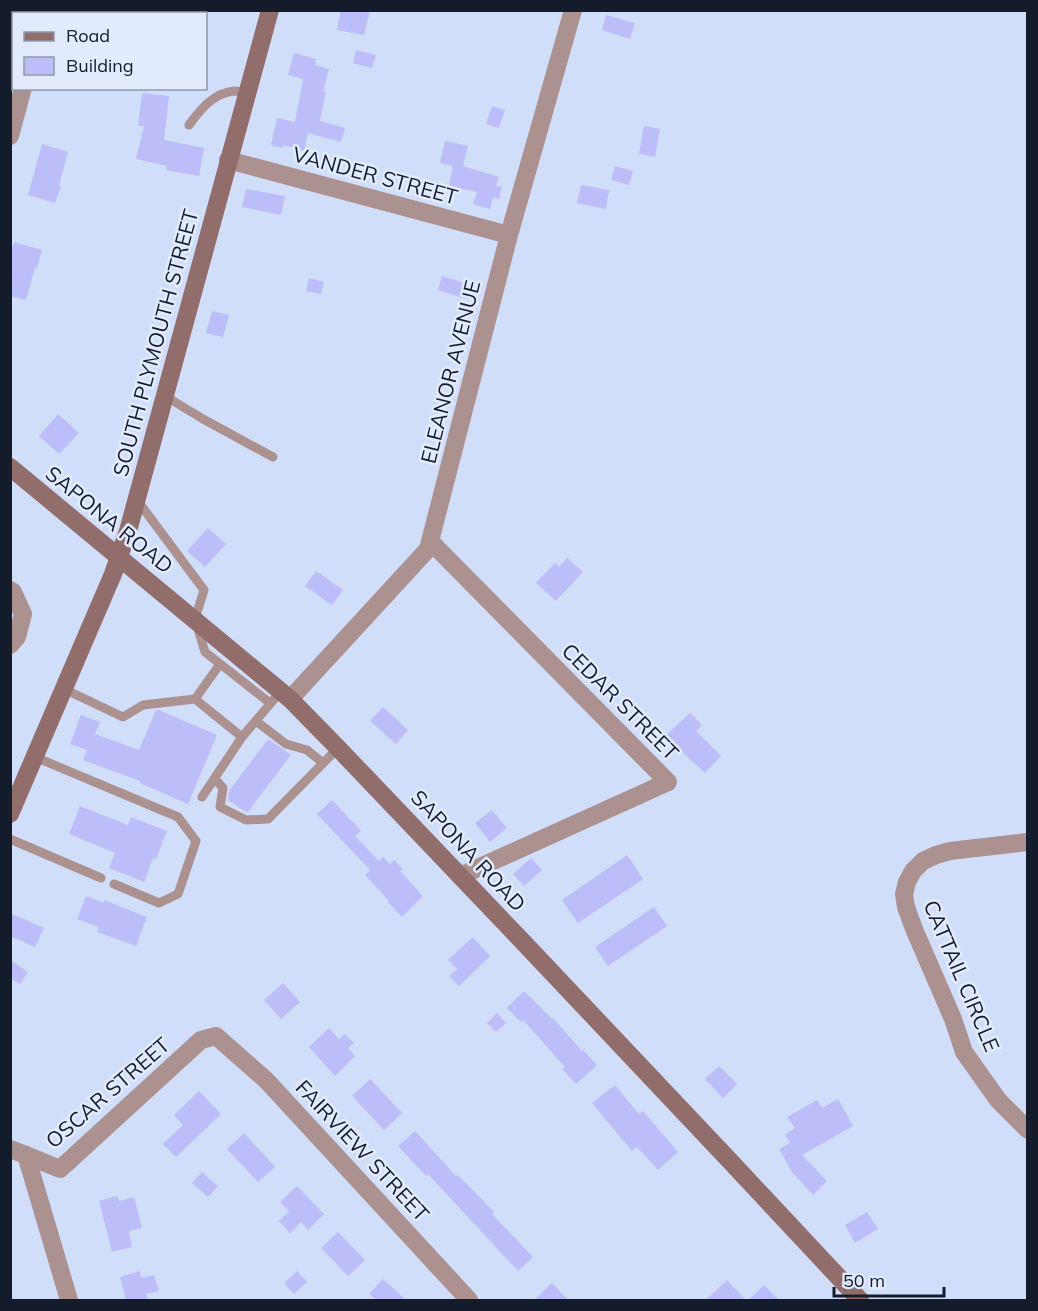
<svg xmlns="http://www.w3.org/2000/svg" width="1038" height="1311" viewBox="0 0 1038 1311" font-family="Mulish,sans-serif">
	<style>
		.building { fill: #bdbdf9 }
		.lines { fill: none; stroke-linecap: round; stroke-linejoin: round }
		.lane { stroke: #ab9290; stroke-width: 9 }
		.street { stroke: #ab9290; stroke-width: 18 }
		.secondary { stroke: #916e6b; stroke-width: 18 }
		.labels { text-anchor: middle; stroke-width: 5; stroke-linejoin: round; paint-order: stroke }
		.street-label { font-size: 21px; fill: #141c2c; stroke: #e2ebfe }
	</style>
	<rect width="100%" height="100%" fill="#d0defa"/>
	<path class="building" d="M 341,10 L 370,10 L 364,35 L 337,30 Z
		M 606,15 L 635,23 L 630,39 L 602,30 Z
		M 356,50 L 376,55 L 372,68 L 353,63 Z
		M 294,53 L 316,59 L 315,65 L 329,69 L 323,91 L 326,92 L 320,121 L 345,128 L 341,142 L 308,133 L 304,150 L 282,145 L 282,148 L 271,145 L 277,118 L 295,122 L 303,79 L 288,75 Z
		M 142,93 L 169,96 L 164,140 L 204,148 L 199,176 L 166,170 L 167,166 L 136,159 L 144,126 L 138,126 Z
		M 492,106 L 505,110 L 499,128 L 486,124 Z
		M 644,126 L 660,129 L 655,157 L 639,154 Z
		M 445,141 L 468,146 L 463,166 L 499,177 L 496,186 L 502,187 L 499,199 L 493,197 L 490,209 L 473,204 L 477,192 L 449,186 L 453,166 L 440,163 Z
		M 42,144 L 68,152 L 59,185 L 61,186 L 55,203 L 28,195 Z
		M 615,166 L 633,171 L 629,185 L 611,180 Z
		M 581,185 L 609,190 L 606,209 L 577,203 Z
		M 246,189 L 285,196 L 281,215 L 242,207 Z
		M 14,242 L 42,250 L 37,268 L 35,267 L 26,300 L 10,296 L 10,256 Z
		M 442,276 L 471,285 L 467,299 L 438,290 Z
		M 309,278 L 324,282 L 321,294 L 306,291 Z
		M 212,311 L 229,315 L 223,337 L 206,333 Z
		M 58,414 L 79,433 L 59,454 L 39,436 Z
		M 208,528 L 226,544 L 205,567 L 187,551 Z
		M 567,558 L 583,572 L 556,601 L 536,583 L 555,563 L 559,567 Z
		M 316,571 L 343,590 L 332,605 L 305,586 Z
		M 383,707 L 408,730 L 396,744 L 370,721 Z
		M 156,710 L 159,710 L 217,735 L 188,804 L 140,783 L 140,781 L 83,760 L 87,750 L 70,744 L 81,715 L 100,722 L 95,734 L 139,750 Z
		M 690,713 L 702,725 L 696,731 L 721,756 L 705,773 L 678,748 L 676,750 L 663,738 Z
		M 268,739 L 291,755 L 247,813 L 228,800 L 229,791 Z
		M 332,800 L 361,831 L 355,836 L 379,861 L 383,857 L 390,864 L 394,860 L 403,869 L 400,871 L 423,896 L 402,917 L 388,902 L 389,901 L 365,875 L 370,870 L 317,814 Z
		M 80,806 L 128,825 L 131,817 L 167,831 L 156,859 L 153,858 L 144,882 L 109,868 L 115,853 L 69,834 Z
		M 492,810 L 507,828 L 490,842 L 475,823 Z
		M 627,855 L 643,879 L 578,923 L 562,900 Z
		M 531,858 L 542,870 L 524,886 L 513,874 Z
		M 86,896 L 104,903 L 104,900 L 147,917 L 136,946 L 97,932 L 99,927 L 77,919 Z
		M 654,907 L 667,926 L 608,966 L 595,947 Z
		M 10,913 L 44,928 L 35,947 L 10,936 Z
		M 473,937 L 490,956 L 459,986 L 449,976 L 457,969 L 448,960 Z
		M 10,960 L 28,972 L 20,984 L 10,978 Z
		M 283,983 L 300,1002 L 281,1019 L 264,1000 Z
		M 524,991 L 552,1019 L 553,1018 L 582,1051 L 583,1050 L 597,1065 L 576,1084 L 562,1069 L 565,1067 L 523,1020 L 521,1022 L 507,1008 Z
		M 497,1013 L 506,1023 L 496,1032 L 487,1023 Z
		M 329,1028 L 339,1039 L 345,1034 L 354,1043 L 348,1048 L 355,1056 L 335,1076 L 309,1047 Z
		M 719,1066 L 737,1084 L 723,1098 L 705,1079 Z
		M 370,1079 L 402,1113 L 384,1130 L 352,1096 Z
		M 615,1085 L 639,1114 L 643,1111 L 678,1152 L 658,1170 L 637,1147 L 632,1151 L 592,1103 Z
		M 199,1091 L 221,1114 L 176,1157 L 163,1144 L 183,1125 L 174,1115 Z
		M 838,1099 L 853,1126 L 802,1155 L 827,1181 L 813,1195 L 792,1172 L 779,1149 L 790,1143 L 785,1134 L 795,1128 L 787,1117 L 817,1100 L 822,1108 Z
		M 415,1131 L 456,1176 L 458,1175 L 494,1212 L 492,1214 L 533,1257 L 518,1271 L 428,1174 L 426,1176 L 398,1146 Z
		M 244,1133 L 275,1167 L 258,1182 L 227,1149 Z
		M 202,1172 L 218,1186 L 208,1197 L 192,1183 Z
		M 297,1186 L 324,1214 L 308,1230 L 301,1222 L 290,1233 L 279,1221 L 289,1211 L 280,1202 Z
		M 117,1196 L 119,1201 L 134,1197 L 142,1228 L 129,1231 L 132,1247 L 112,1252 L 99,1201 Z
		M 867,1212 L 878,1229 L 855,1243 L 845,1225 Z
		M 338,1232 L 365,1260 L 348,1276 L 321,1248 Z
		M 140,1271 L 141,1278 L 154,1275 L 159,1291 L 146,1294 L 148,1300 L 126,1300 L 120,1277 Z
		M 297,1271 L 307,1282 L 294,1294 L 284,1283 Z
		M 383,1279 L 406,1300 L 377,1300 L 369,1294 Z
		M 727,1280 L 746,1300 L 706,1300 Z
		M 552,1283 L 568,1300 L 534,1300 Z
		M 764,1285 L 779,1300 L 748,1300 Z"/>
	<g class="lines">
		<path class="lane" d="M 189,125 C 200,110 213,93 234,91 C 238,91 244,92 248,92
			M 165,396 L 203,419 L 273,457
			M 137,500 L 204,590 L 195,619 L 205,652 L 270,703
			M 64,689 L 123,717 L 143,705 L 195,699 L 242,737 L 281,691
			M 195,699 L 220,664
			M 256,721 L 286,744 L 307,750 L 323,763
			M 35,757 L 178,817 L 196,841 L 178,894 L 159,903 L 114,884
			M 215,779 L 223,788 L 220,807 L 246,820 L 268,819 L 338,748
			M 202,797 L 242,737
			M 10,839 L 101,878"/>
		<path class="street" d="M 16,14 L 28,10
			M 43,14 L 43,10
			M 10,136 L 23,88
			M 228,160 L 509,235
			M 431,542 L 668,782 L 460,876
			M 10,590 L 13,592 L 23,614 L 17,637 L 10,645
			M 290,699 L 428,549 L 509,235 L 573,10
			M 1028,842 L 950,851 L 936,855 L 923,861 L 913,871 L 907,882 L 904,894 L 906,907 L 914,929 L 953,1019 L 964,1052 L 998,1100 L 1028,1130
			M 10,1149 L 26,1155 L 69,1300
			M 26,1155 L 60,1169 L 201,1040 L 216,1036 L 266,1080 L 469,1300"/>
		<path class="secondary" d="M 10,467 L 290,699 L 338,748 L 525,944 L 730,1161 L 860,1300
			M 10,814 L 113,574 L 128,531 L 270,10"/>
	</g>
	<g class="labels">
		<g class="street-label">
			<text transform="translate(375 176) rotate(15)" y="7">VANDER STREET</text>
			<text transform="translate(156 343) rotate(-75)" y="7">SOUTH PLYMOUTH STREET</text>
			<text transform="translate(451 372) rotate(-76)" y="7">ELEANOR AVENUE</text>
			<text transform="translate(109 520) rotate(39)" y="7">SAPONA ROAD</text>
			<text transform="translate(620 702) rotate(45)" y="7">CEDAR STREET</text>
			<text transform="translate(468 851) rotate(47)" y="7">SAPONA ROAD</text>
			<text transform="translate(961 976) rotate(67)" y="7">CATTAIL CIRCLE</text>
			<text transform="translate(108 1093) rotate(-41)" y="7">OSCAR STREET</text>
			<text transform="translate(362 1151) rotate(47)" y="7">FAIRVIEW STREET</text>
		</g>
	</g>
	<rect width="1038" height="1311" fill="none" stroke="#141c2c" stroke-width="24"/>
	<rect x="12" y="12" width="195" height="78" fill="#e2ebfe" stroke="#9098aa" stroke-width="1.5"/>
	<rect x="24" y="32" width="30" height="9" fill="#916e6b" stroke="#9098aa" stroke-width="1.5"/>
	<text x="66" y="42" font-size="18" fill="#141c2c">Road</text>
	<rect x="24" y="57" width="30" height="18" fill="#bdbdf9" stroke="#9098aa" stroke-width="1.5"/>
	<text x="66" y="72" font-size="18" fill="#141c2c">Building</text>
	<path d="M834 1287v9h110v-9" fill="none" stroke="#141c2c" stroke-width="3"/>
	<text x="843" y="1287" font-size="18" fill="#141c2c" stroke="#e2ebfe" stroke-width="4.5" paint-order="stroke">50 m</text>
</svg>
